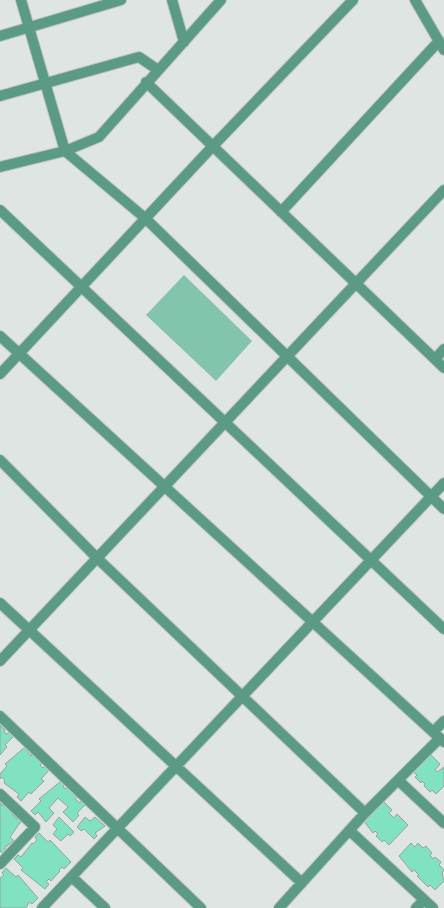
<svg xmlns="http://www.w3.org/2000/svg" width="444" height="908" viewBox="0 0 444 908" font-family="'Roboto Condensed',sans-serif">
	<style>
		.green { fill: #83c4ad }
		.building { fill: #80e2c1; stroke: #9aa09e }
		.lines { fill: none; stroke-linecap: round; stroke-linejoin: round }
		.minor-casing { stroke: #bdc3c1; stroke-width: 12 }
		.minor { stroke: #5b9b85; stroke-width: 10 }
	</style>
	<rect width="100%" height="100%" fill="#dfe5e3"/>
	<path class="green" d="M 184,275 L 252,341 L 216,381 L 146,315 Z"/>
	<path class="building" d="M 0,725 L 5,730 L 4,732 L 7,734 L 9,732 L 14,736 L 5,745 L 7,747 L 0,755 Z
		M 25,747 L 31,756 L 32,754 L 42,763 L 40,765 L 43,768 L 46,765 L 50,769 L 41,779 L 44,781 L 31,794 L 29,792 L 21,801 L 17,797 L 19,794 L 4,783 L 5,781 L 2,777 L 0,779 L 0,774 L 7,766 L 5,764 Z
		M 429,753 L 440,764 L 435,770 L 437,772 L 444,767 L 444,786 L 436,794 L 432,790 L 430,792 L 424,786 L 425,784 L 422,781 L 421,783 L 415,777 L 417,775 L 412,771 Z
		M 61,781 L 65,784 L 63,787 L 66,789 L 68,787 L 77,797 L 75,799 L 80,803 L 82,800 L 86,804 L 77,813 L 79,815 L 73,822 L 63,812 L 68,807 L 58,798 L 49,808 L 54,813 L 46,822 L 38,812 L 35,815 L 31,811 L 41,801 L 39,799 Z
		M 382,800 L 392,810 L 389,813 L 394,818 L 397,814 L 408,825 L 389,845 L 384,840 L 382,842 L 376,836 L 378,834 L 375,831 L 373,833 L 363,820 Z
		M 0,803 L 3,806 L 5,804 L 14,812 L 12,814 L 17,819 L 19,817 L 22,820 L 10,837 L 14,841 L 4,848 L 7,850 L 3,854 L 0,851 Z
		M 59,817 L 74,832 L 70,836 L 68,834 L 61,841 L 53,834 L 57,829 L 53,825 Z
		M 85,817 L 90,821 L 95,817 L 105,826 L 95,833 L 97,836 L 94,839 L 84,829 L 81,831 L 77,827 Z
		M 39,833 L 48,842 L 50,840 L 71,862 L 64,869 L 62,867 L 59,870 L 60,871 L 51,881 L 49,879 L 46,882 L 49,884 L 45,889 L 21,870 L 23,868 L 14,859 L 18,855 L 21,857 L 32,843 L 33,844 L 37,840 L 35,837 Z
		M 411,843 L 415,847 L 418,843 L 423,848 L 426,846 L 432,853 L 430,855 L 433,859 L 435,857 L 441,862 L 439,865 L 444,870 L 442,873 L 444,881 L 435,890 L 430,885 L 428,887 L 417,876 L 419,875 L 414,870 L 412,872 L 399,856 Z
		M 6,868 L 16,877 L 18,875 L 38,898 L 32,904 L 29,902 L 26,908 L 0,908 L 0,878 L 4,875 L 2,873 Z"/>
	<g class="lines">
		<defs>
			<path id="minor" d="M 21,0 L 65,151 L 145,218 L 444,509
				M 172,0 L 184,42
				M 415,0 L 444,50
				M 0,36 L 121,0
				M 146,82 L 444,368
				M 0,96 L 139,57 L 158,70
				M 0,167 L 65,151 L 99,137 L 221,0
				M 0,210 L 444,629
				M 281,212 L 439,41
				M 0,336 L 444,742
				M 435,359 L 444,349
				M 0,374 L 213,146 L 353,0
				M 0,460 L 97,558 L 365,813
				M 0,603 L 302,883
				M 0,661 L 444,190
				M 0,716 L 201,908
				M 433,732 L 444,721
				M 398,780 L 444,823
				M 0,794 L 35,827 L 0,864
				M 350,831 L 433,908
				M 72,877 L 105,908
				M 42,908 L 444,483
				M 279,908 L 365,813 L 440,738
				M 416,908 L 424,900"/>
		</defs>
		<use href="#minor" class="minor-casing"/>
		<use href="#minor" class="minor"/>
	</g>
</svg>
